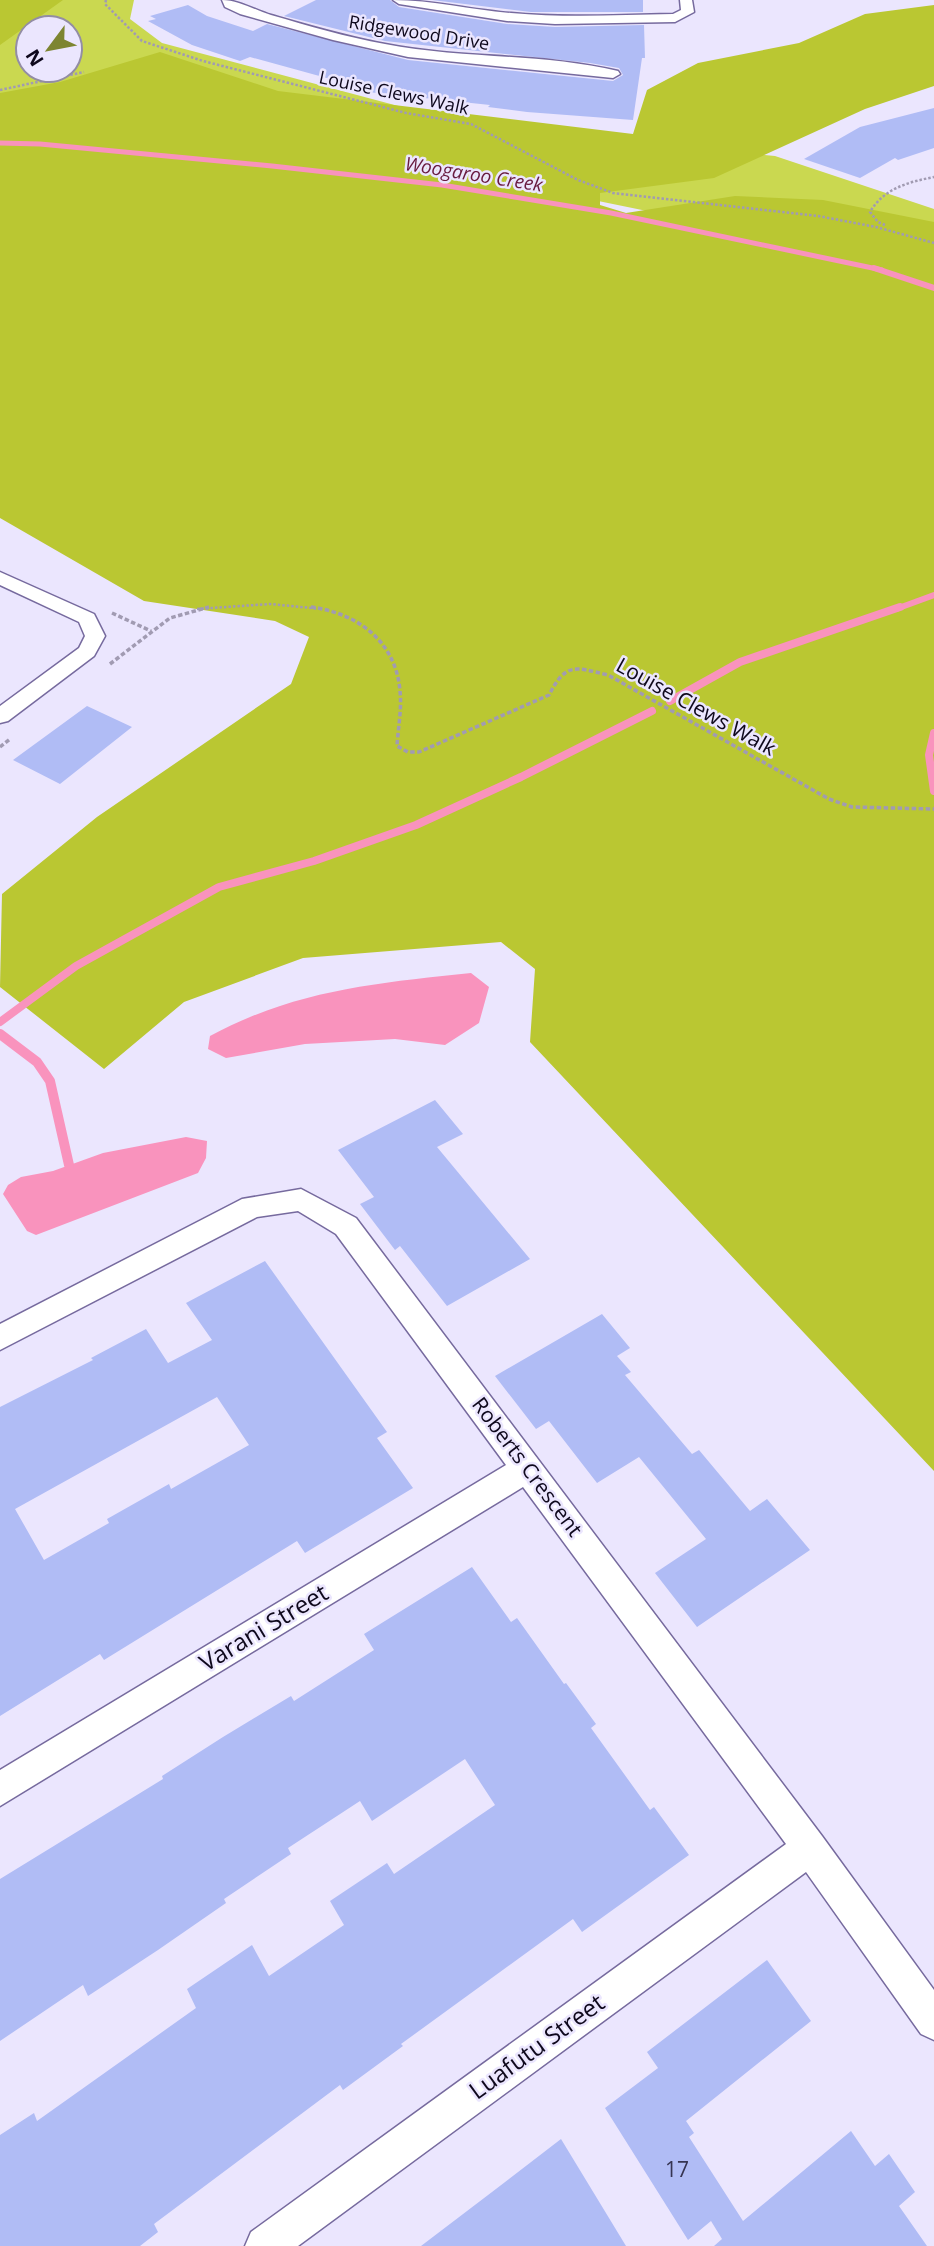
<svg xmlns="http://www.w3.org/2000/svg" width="934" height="2246" viewBox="0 0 934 2246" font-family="'Open Sans',sans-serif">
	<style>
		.green { fill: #cad850; fill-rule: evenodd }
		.forest { fill: #bac732 }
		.water { fill: #f993bd }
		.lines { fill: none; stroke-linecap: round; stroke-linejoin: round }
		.stream-far3 { stroke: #f993bd; stroke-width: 5 }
		.stream-far2 { stroke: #f993bd; stroke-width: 6 }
		.stream-far1 { stroke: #f993bd; stroke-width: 8 }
		.stream { stroke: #f993bd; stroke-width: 10 }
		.building { fill: #b0bcf5; fill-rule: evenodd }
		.street-casing { stroke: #766a9e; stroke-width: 3 }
		.path-far1 { stroke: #a19bb2; stroke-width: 2.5; stroke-dasharray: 2.5 2; stroke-linecap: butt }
		.path { stroke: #a19bb2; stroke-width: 3.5; stroke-dasharray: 4.5 2.5; stroke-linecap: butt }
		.street { fill: #fff; fill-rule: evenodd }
		.labels { text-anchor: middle; stroke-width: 5; stroke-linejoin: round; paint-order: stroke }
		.far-street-label { font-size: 18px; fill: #0e081c; stroke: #ebe6fe }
		.far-water-label { font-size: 19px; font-style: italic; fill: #681a40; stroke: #ebe6fe }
		.street-label { font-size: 21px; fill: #0e081c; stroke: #ebe6fe }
		.near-number-label { font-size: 21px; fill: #363552 }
		.near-street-label { font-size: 24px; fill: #0e081c; stroke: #ebe6fe }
	</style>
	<rect width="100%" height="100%" fill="#ebe6fe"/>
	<path class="green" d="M 0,0 L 134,0 L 130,19 L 162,43 L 402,107 L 547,136 L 775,156 L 934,209 L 934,270 L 408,162 L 0,130 ZM 28,28 L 70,28 L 70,70 L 28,70 Z"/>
	<path class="forest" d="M 0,0 L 63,0 L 0,45 Z
		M 934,5 L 934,86 L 865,109 L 714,178 L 600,193 L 600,205 L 626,213 L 735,196 L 823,200 L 934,222 L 934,1471 L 530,1042 L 535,969 L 501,942 L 303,958 L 184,1002 L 104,1069 L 0,987 L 2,894 L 97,817 L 291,684 L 309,637 L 275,621 L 144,601 L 0,518 L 0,93 L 60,82 L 160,52 L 278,91 L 633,134 L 647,90 L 698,63 L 799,43 L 865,14 Z"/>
	<path class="water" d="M 471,973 L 489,987 L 479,1023 L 445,1045 L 395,1039 L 305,1044 L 226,1058 L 208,1049 L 210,1036 C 295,990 377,983 471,973 Z
		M 186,1137 L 207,1141 L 206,1158 L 198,1173 L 36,1235 L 27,1231 L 3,1194 L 8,1185 L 21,1177 L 53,1171 L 103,1153 Z"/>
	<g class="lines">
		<path class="stream-far3" d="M 0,143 L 40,144 L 272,166 L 442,185 L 611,213 L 882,270"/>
		<path class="stream-far2" d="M 874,268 L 934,288
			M 896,609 L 934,595"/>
		<path class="stream-far1" d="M 670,701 L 740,662 L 900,607
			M 934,733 L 929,755 L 934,791
			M 0,1022 L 76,966 L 219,887 L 314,861 L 416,825 L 521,777 L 652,711"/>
		<path class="stream" d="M 0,1034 L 37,1062 L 50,1081 L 69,1165"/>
	</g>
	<path class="building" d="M 316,0 L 390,0 L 399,7 L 507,24 L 555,27 L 644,25 L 645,58 L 642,58 L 633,120 L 527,112 L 488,107 L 490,105 L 358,91 L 363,88 L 250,57 L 240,61 L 192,45 L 148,21 L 156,19 L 150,16 L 188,5 L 207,16 L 253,31 L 267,24 L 408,60 L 613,81 L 623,75 L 619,68 L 590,63 L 385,41 L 284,16 Z
		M 432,0 L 643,0 L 643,12 L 531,12 Z
		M 934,108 L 934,148 L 898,160 L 895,158 L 860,178 L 804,159 L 860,127 Z
		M 87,706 L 132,727 L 60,784 L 13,760 Z
		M 435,1100 L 463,1134 L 437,1147 L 530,1259 L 447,1306 L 400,1246 L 395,1250 L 360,1204 L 374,1197 L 338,1150 Z
		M 265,1261 L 387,1432 L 377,1438 L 413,1488 L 305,1553 L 297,1541 L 104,1660 L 100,1654 L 0,1716 L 0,1407 L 93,1360 L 91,1358 L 146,1329 L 168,1363 L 212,1340 L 186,1303 ZM 217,1397 L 249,1445 L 171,1489 L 169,1484 L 107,1519 L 109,1523 L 44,1560 L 15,1509 Z
		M 602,1314 L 630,1348 L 617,1356 L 631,1372 L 625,1375 L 692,1454 L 699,1450 L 750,1511 L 767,1499 L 810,1550 L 697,1627 L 655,1573 L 706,1539 L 639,1457 L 597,1483 L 549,1421 L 536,1429 L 495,1376 Z
		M 472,1567 L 511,1622 L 517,1618 L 564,1684 L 566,1683 L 596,1724 L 591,1728 L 650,1810 L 654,1807 L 689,1855 L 582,1932 L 573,1919 L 401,2044 L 403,2046 L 343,2090 L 340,2085 L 154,2224 L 158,2232 L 140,2246 L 0,2246 L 0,2135 L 34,2113 L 37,2121 L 196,2008 L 187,1989 L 252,1945 L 269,1976 L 344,1925 L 330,1901 L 387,1863 L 394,1874 L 495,1805 L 465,1759 L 372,1821 L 360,1801 L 288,1848 L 291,1854 L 224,1899 L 226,1903 L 158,1950 L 88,1996 L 83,1985 L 0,2041 L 0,1879 L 163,1779 L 162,1776 L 223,1737 L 291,1696 L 294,1701 L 374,1650 L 364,1634 Z
		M 767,1960 L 811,2021 L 686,2121 L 694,2133 L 689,2137 L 743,2221 L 851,2131 L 875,2166 L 889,2154 L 915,2192 L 899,2206 L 927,2246 L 714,2246 L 722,2239 L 711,2221 L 688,2240 L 605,2108 L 658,2068 L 647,2052 Z
		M 561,2139 L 626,2246 L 421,2246 L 492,2192 Z"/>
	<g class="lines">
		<defs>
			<path id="street" d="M 222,0 C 238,0 255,10 271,15 C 309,26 346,37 385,44 C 461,59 542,53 618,71 L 620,74 L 613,78 L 408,57 L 333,40 L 240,14 L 225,7 Z
				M 393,0 C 433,0 471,10 511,13 C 565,18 619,15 673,14 L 681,10 L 680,0 L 692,0 L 694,12 L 675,22 L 555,24 L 507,21 L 399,4 Z
				M 0,572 L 94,614 L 105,636 L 94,656 L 8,721 L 0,723 L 0,706 L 79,648 L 85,636 L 79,622 L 0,585 Z
				M 301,1189 L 356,1218 L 822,1836 L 934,1990 L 934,2040 L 921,2034 L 806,1872 L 298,2246 L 245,2246 L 251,2232 L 786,1844 L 523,1487 L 0,1806 L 0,1770 L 506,1465 L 336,1234 L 298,1211 L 257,1217 L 0,1350 L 0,1324 L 242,1199 Z"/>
		</defs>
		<use href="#street" class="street-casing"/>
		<path class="path-far1" d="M 106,0 L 105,4 L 142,41 L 203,61 L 406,113 L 471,124 L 578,180 L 613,193 L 818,216 L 876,227 L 934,243
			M 0,90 L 84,72
			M 885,225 L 878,222 L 870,212 C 884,188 909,182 934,177
			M 197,609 L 270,604 L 322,609"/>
		<path class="path" d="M 311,607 C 357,613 396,641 400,691 C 402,709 398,728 397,746 L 408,752 L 419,752 L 549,695 C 566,662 575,667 608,675 L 829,799 L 852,807 L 934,809
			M 112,613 L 151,631
			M 110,664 L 170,618 L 209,607
			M 0,747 L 10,739"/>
		<use href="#street" class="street"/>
	</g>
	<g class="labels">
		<g class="far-street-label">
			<text transform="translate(419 33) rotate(9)" y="6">Ridgewood Drive</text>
			<text transform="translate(394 93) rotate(12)" y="6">Louise Clews Walk</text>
		</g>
		<g class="far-water-label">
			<text transform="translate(474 174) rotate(9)" y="7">Woogaroo Creek</text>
		</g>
		<g class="street-label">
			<text transform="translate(696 707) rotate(29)" y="7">Louise Clews Walk</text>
			<text transform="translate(527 1467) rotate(53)" y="7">Roberts Crescent</text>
		</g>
		<g class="near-number-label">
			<text x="677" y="2177">17</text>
		</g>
		<g class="near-street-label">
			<text transform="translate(264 1628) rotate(-31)" y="8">Varani Street</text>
			<text transform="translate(537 2047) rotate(-36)" y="8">Luafutu Street</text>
		</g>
	</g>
	<g transform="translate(49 49) rotate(238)"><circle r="33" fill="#ebe6fe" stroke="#938da4" stroke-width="2"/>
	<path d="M0-5L12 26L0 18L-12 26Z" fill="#7d8531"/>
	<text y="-10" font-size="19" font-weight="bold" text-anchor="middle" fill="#0e081c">N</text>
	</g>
</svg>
